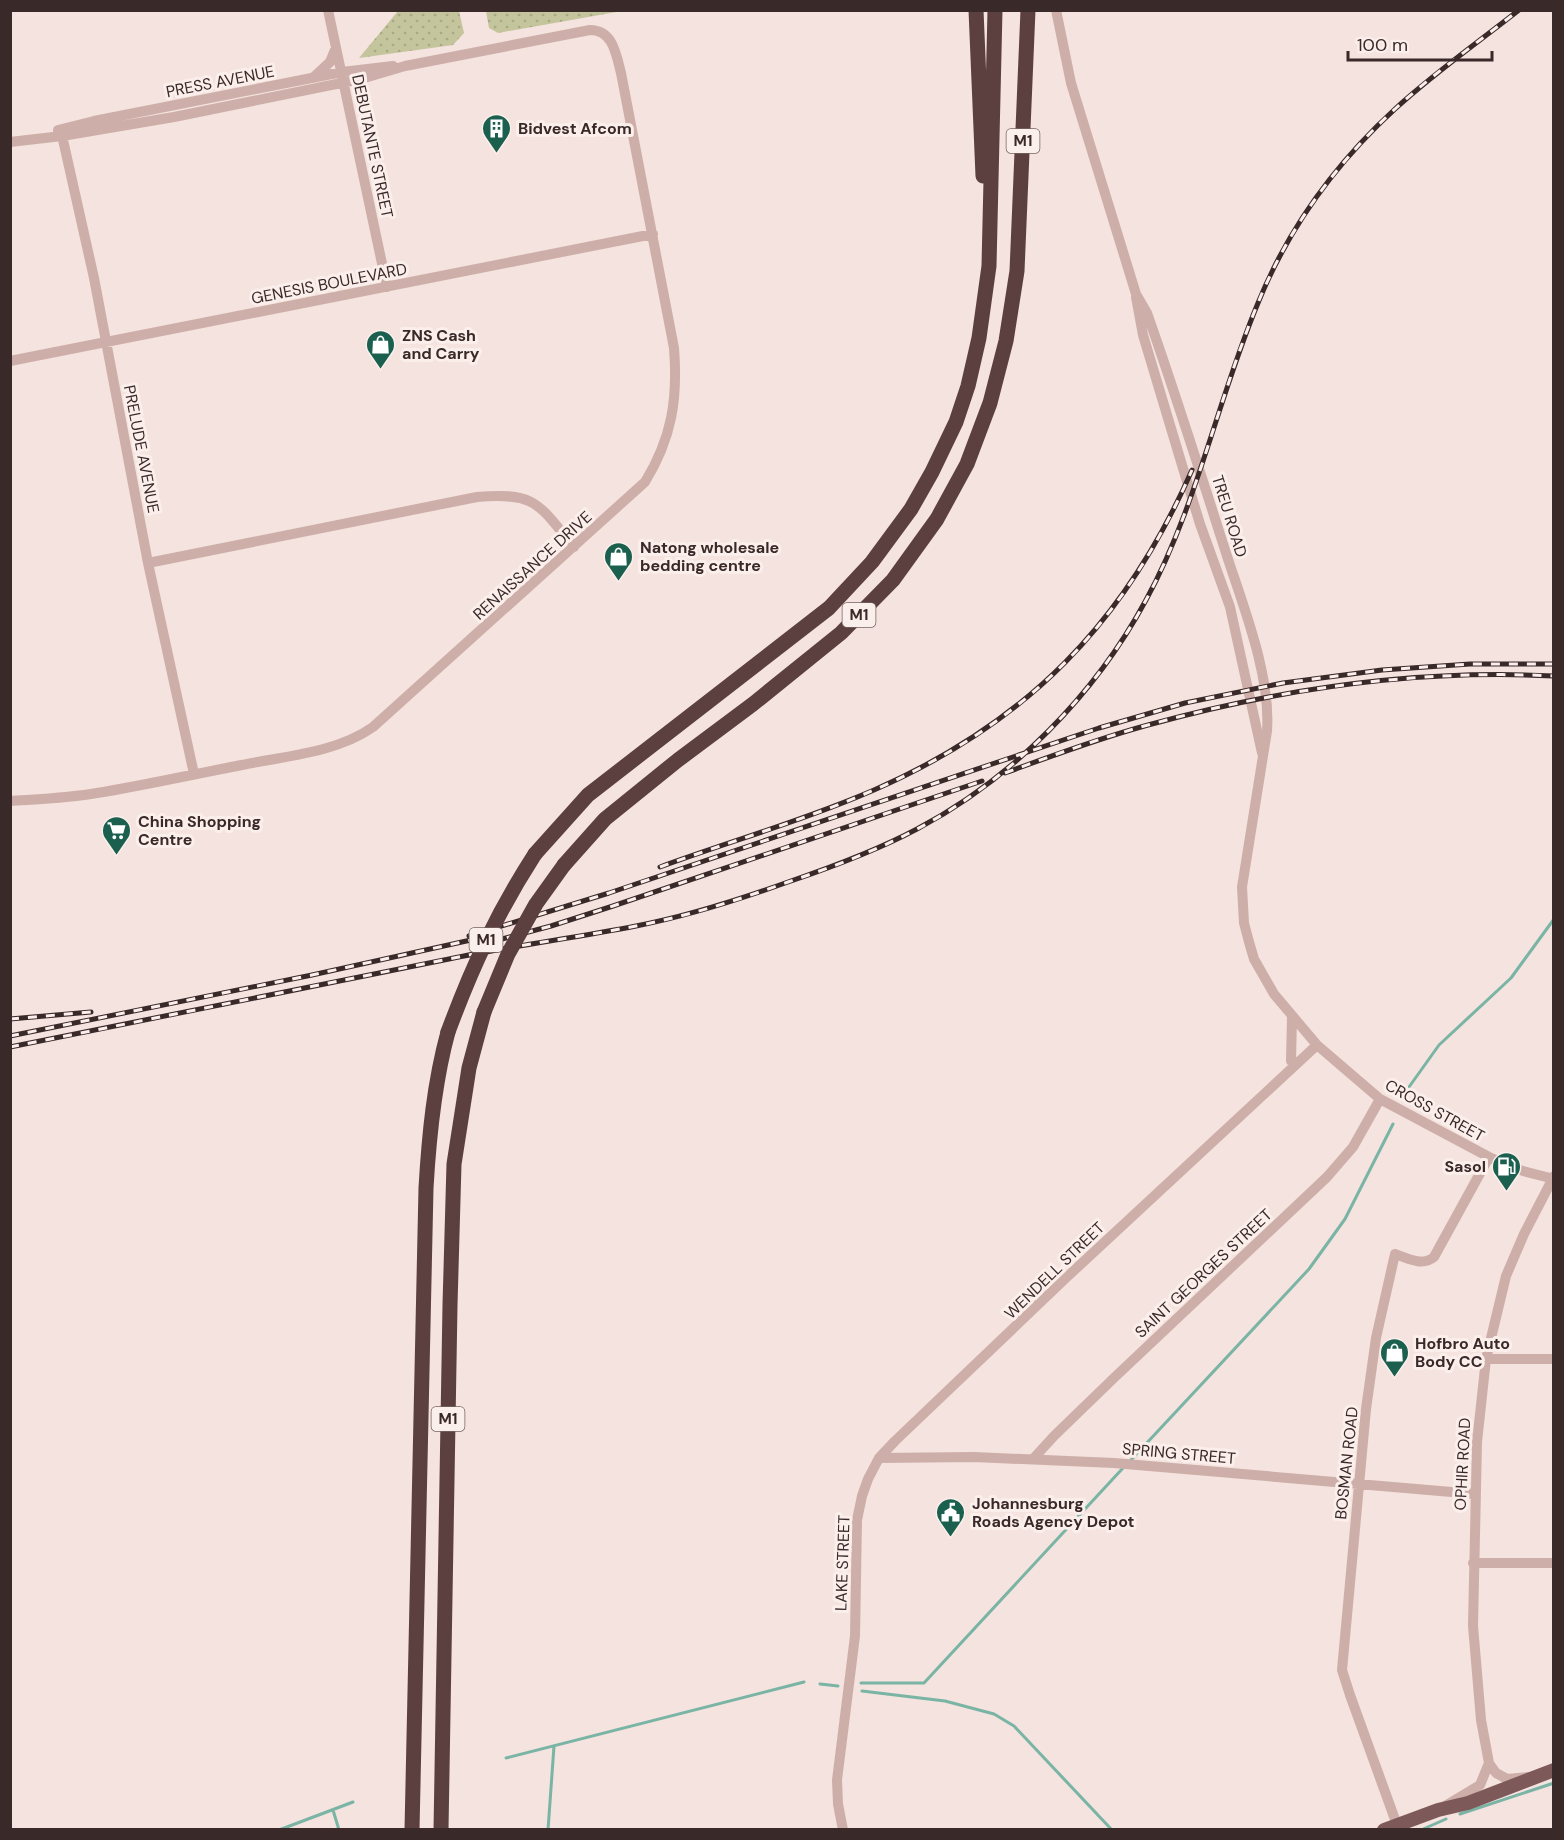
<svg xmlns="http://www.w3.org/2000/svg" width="1564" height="1840" viewBox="0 0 1564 1840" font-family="'DM Sans',sans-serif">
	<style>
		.grass { fill: url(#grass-dots) }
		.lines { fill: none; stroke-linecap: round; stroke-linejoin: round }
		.stream { stroke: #7ab4a5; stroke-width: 3 }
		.minor { stroke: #ceaea8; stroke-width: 10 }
		.major { stroke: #7d5a59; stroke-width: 14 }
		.highway { stroke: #5c403f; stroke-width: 15 }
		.rail-casing { stroke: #3a2929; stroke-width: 5 }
		.rail { stroke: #fbefeb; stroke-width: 3; stroke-dasharray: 9; stroke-linecap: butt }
		.highway-bridge { stroke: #5c403f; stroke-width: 15 }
		.labels { text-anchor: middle; stroke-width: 6; stroke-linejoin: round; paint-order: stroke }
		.shield { fill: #fbefeb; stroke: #746463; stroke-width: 1.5 }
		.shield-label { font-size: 15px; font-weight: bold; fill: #3a2929 }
		.street-label { font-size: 16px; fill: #3a2929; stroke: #fbefeb }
		.poi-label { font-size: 16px; font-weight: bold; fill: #3a2929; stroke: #fbefeb; text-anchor: start }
	</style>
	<defs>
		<pattern id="grass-dots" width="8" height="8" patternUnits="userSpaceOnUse" patternTransform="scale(1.5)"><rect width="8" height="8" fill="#c4c59c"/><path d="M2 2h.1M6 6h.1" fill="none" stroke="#a9a986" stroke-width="1.8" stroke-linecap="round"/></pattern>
	</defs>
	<rect width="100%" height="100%" fill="#f4e3de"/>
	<path class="grass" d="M 398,11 L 459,11 L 464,33 L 453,45 L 359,58 Z
		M 486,11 L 486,10 L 622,11 L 498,33 L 489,28 Z"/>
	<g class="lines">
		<path class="stream" d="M 1404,1094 L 1439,1045 L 1511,978 L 1554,919
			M 1130,1461 L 1309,1269 L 1345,1219 L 1393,1124
			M 861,1683 L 924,1683 L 1123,1468
			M 820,1684 L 838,1686
			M 862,1691 L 945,1701 L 994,1714 L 1014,1726 L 1112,1830
			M 506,1758 L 804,1682
			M 333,1810 L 339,1830
			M 1460,1814 L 1554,1783
			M 279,1830 L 353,1802
			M 548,1830 L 554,1746
			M 1421,1830 L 1446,1819"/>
		<path class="minor" d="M 328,10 L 387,287
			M 1056,10 L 1071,83 L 1136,294 L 1147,313 C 1175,392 1200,472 1226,553 C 1243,606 1271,675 1267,731 L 1242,887 L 1244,923 L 1249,942 L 1254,959 L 1274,994 L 1317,1045 L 1380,1099 L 1489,1157 L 1523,1171 L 1554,1179
			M 314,77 L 330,62 L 335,50
			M 58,130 L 94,121 L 342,72 L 393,66
			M 61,131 L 94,278 L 148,563 L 194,774
			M 10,142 L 62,136 L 174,117 L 361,79 L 405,66 L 590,30 C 613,30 616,54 621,73 L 674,348 C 678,399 672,438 645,482 L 373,727 C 336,753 285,756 242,765 C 194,774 146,785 97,793 C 69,798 40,799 10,801
			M 1136,297 L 1143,335 L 1182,465 L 1200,524 L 1230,607 L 1262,753
			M 10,361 L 653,234
			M 148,563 L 477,497 C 537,492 538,504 574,547
			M 1291,1061 L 1292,1017
			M 1486,1359 L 1554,1359
			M 879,1458 L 974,1457 L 1114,1463 L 1475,1494
			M 1033,1459 L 1054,1436 L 1116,1376 L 1327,1177 L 1353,1147 L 1380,1099
			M 1473,1563 L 1554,1563
			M 1528,1777 L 1507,1779 L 1496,1773 L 1489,1763 L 1481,1720 L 1473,1626 L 1477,1442 L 1486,1359 L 1506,1276 L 1524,1234 L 1554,1176
			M 1445,1806 L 1480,1785 L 1489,1763
			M 1397,1825 L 1350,1695 L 1342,1670 L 1366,1409 L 1376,1338 L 1395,1254 C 1408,1258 1422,1267 1434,1257 L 1489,1157
			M 843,1830 L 838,1804 L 837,1780 L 855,1636 L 857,1520 L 862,1496 L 868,1479 L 879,1458 L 895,1441 L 1067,1277 L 1317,1045"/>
		<path class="major" d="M 1384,1830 L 1438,1810 L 1468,1803 L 1554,1770"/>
		<path class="highway" d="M 976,10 L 983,176
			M 535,854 L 588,795 L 829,608 L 872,562 L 911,509 L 932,472 L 956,422 L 968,386 L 979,338 L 989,266 L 995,10
			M 564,865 L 605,819 L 678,760 L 753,704 L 841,633 L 893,580 L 937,519 L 967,464 L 990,403 L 1006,341 L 1017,271 L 1028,10
			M 412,1830 L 426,1188 C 429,1136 434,1083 448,1032
			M 441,1830 L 450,1305 L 454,1164 L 469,1068 L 484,1012"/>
		<defs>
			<path id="rail" d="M 1005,773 C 1051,756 1100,738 1148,725 C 1279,689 1417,669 1554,676
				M 660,867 C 731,841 805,820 874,790 C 1027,723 1125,623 1192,470
				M 469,936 L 609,893 L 1099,728 L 1185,703 L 1283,683 L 1382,670 L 1470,664 L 1554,664
				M 472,947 L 551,926 L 613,906 L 982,781
				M 10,1019 L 91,1012
				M 10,1036 L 312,975 L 480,938
				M 10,1047 C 157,1018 303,988 449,959 C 511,946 574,938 636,926 C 688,916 738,900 788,882 C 832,867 876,851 917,829 C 1012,779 1095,695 1146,600 C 1197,506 1217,401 1258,303 C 1288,229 1336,163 1395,109 C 1433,74 1477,43 1519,10"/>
		</defs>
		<use href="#rail" class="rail-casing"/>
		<use href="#rail" class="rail"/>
		<path class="highway-bridge" d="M 484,1012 L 508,954 L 536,904 L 564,865
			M 448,1032 C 472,967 497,913 535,854"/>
	</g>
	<defs>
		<symbol id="building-pin" viewBox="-11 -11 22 30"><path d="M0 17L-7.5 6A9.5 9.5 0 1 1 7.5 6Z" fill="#1b5f4f" stroke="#fbefeb"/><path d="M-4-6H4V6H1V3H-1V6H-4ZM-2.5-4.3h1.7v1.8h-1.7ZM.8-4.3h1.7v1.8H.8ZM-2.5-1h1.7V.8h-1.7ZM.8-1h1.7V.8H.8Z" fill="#fff"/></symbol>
		<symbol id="shop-pin" viewBox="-11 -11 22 30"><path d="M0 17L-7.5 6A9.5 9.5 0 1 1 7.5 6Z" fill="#1b5f4f" stroke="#fbefeb"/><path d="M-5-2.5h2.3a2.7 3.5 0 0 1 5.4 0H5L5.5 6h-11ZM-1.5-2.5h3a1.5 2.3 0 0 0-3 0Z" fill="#fff"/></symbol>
		<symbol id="supermarket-pin" viewBox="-11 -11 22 30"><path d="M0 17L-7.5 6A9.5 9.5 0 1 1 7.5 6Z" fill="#1b5f4f" stroke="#fbefeb"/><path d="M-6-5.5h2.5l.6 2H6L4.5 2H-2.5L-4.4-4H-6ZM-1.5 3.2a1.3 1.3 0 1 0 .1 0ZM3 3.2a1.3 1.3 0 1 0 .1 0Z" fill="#fff"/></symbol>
		<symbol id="fuel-pin" viewBox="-11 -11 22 30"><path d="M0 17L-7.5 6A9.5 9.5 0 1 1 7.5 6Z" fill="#1b5f4f" stroke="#fbefeb"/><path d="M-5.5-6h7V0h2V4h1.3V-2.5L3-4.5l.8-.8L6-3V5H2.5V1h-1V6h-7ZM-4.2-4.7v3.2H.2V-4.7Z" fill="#fff"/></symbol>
		<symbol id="civic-pin" viewBox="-11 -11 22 30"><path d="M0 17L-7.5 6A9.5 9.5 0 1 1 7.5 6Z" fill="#1b5f4f" stroke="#fbefeb"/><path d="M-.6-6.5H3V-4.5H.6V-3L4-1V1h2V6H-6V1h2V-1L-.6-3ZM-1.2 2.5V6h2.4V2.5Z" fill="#fff"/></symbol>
	</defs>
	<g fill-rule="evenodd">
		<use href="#building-pin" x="480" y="112" width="33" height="45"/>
		<use href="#shop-pin" x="364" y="328" width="33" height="45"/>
		<use href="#shop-pin" x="602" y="540" width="33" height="45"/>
		<use href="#supermarket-pin" x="100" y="814" width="33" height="45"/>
		<use href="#fuel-pin" x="1490" y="1150" width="33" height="45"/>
		<use href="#shop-pin" x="1378" y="1336" width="33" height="45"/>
		<use href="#civic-pin" x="934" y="1496" width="33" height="45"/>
	</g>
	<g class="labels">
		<g class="shield">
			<rect x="1006.5" y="129" width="33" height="24" rx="4.5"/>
			<rect x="842.5" y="603" width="33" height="24" rx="4.5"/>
			<rect x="469.5" y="928" width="33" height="24" rx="4.5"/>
			<rect x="431.5" y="1407" width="33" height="24" rx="4.5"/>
		</g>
		<g class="shield-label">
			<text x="1023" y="146">M1</text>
			<text x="859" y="620">M1</text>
			<text x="486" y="945">M1</text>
			<text x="448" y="1424">M1</text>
		</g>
		<g class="street-label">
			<text transform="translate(220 81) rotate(-11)" y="6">PRESS AVENUE</text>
			<text transform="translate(373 146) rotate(78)" y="6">DEBUTANTE STREET</text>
			<text transform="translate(329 283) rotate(-11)" y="6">GENESIS BOULEVARD</text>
			<text transform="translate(142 449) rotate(79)" y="6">PRELUDE AVENUE</text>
			<text transform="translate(1230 516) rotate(73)" y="6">TREU ROAD</text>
			<text transform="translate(532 565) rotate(-42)" y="6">RENAISSANCE DRIVE</text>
			<text transform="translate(1435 1110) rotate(29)" y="6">CROSS STREET</text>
			<text transform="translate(1054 1270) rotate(-44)" y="6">WENDELL STREET</text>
			<text transform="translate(1203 1273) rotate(-43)" y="6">SAINT GEORGES STREET</text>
			<text transform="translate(1179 1453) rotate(5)" y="6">SPRING STREET</text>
			<text transform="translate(1346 1463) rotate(-84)" y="6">BOSMAN ROAD</text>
			<text transform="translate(1462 1464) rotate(-87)" y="6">OPHIR ROAD</text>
			<text transform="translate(842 1563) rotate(-88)" y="6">LAKE STREET</text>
		</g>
		<g class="poi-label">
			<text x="518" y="134">Bidvest Afcom</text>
			<text x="402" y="341">ZNS Cash<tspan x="402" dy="18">and Carry</tspan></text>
			<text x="640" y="553">Natong wholesale<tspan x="640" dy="18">bedding centre</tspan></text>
			<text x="138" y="827">China Shopping<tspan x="138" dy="18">Centre</tspan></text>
			<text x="1486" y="1172" text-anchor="end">Sasol</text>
			<text x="1415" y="1349">Hofbro Auto<tspan x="1415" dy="18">Body CC</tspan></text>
			<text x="972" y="1509">Johannesburg<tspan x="972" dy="18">Roads Agency Depot</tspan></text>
		</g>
	</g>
	<rect width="1564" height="1840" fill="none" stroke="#3a2929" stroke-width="24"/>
	<path d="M1348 51v9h144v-9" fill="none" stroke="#3a2929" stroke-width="3"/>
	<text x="1357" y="51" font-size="18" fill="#3a2929" stroke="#fbefeb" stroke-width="4.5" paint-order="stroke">100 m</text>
</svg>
